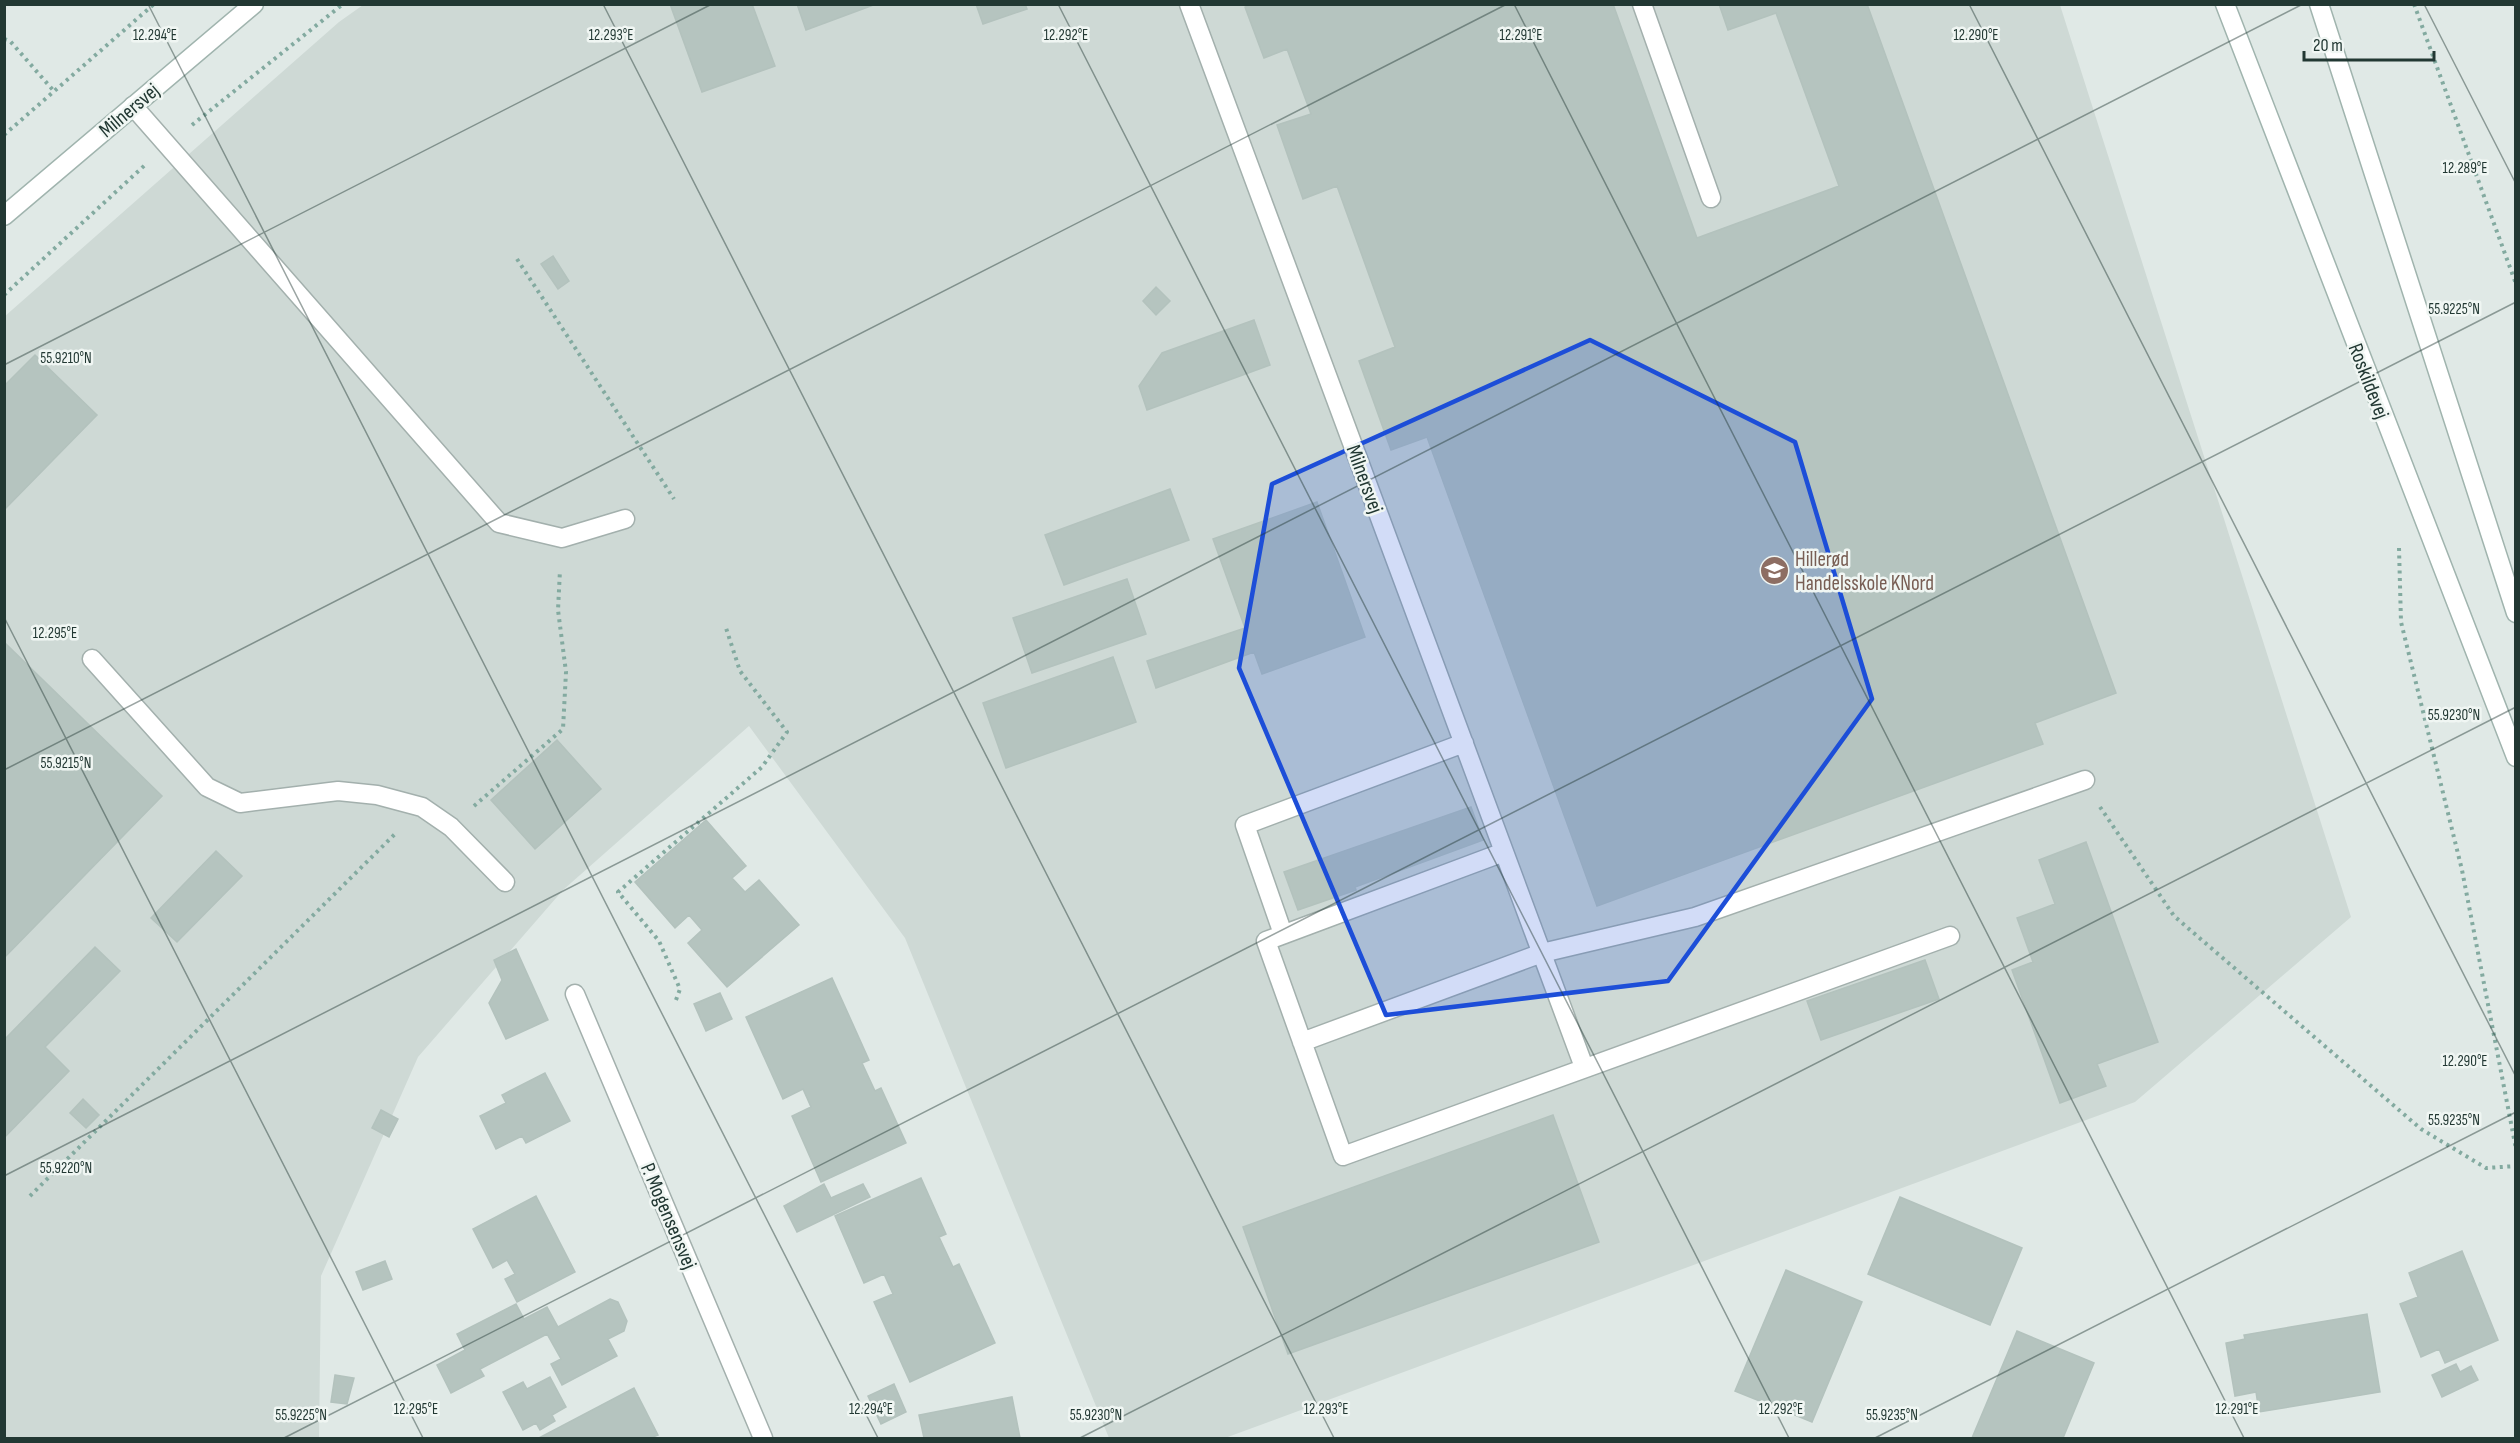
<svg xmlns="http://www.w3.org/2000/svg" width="2520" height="1443" viewBox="0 0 2520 1443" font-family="'Sofia Sans Condensed',sans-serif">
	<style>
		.built { fill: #ced9d5 }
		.building { fill: #b5c4bf; stroke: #b3c2bd; stroke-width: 1.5 }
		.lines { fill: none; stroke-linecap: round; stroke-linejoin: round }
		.lane-casing { stroke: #a3b0ad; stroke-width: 21 }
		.street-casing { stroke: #a3b0ad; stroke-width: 21 }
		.secondary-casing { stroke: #a0b4ae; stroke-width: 21 }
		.path { stroke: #83aaa0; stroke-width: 4; stroke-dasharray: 3 4.5; stroke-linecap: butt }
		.lane { stroke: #fff; stroke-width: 18 }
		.street { stroke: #fff; stroke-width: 18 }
		.secondary { stroke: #fff; stroke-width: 18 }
		.marked { fill: #1d4ed8; fill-opacity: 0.2; stroke: #1d4ed8; stroke-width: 4.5; stroke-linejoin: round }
		.ticks { fill: none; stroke: #223833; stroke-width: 1.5; stroke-opacity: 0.45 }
		.labels { text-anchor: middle; stroke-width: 5; stroke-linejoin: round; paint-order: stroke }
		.street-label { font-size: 21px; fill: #223833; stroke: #f0f6f3 }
		.education-label { font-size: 21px; fill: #785e54; stroke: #f0f6f3; text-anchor: start }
		.ticks-label { font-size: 15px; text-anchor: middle; fill: #223833; stroke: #f0f6f3; stroke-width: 5; stroke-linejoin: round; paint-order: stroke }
	</style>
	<rect width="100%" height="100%" fill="#e0e9e6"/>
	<path class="built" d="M 363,5 L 2060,5 L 2351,917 L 2135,1102 L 1225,1438 L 1109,1438 L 905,938 L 749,726 L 563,890 L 418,1057 L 321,1276 L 319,1438 L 5,1438 L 4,317 L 339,22 Z"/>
	<path class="building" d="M 670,4 L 752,4 L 775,66 L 702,92 Z
		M 797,4 L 876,4 L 806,30 Z
		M 976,4 L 1025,4 L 1027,9 L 983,24 Z
		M 1251,4 L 1613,4 L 1697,238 L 1839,186 L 1776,13 L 1728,30 L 1719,4 L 1867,4 L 2116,693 L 2035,723 L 2043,744 L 1597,906 L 1427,437 L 1391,450 L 1359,361 L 1395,347 L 1337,186 L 1303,199 L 1277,125 L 1311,114 L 1287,49 L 1264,58 L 1245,7 Z
		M 553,256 L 569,281 L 558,289 L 541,264 Z
		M 1156,287 L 1170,301 L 1156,315 L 1143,301 Z
		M 1254,320 L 1270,365 L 1147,410 L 1139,386 L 1162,353 Z
		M 35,355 L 97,415 L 4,510 L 4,386 Z
		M 1170,489 L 1189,540 L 1064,585 L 1045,535 Z
		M 1317,502 L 1365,637 L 1262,674 L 1254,652 L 1156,688 L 1147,661 L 1245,628 L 1213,539 Z
		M 1127,579 L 1146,634 L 1032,673 L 1013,618 Z
		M 4,642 L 162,796 L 4,958 Z
		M 1113,657 L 1136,722 L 1006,768 L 983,703 Z
		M 557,740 L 601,789 L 535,849 L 491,800 Z
		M 1471,807 L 1483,840 L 1355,887 L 1356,890 L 1298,910 L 1284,872 Z
		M 706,820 L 746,866 L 732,878 L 745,892 L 759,880 L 799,925 L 727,987 L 688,943 L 702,930 L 689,915 L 675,928 L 635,882 Z
		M 2086,842 L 2158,1042 L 2097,1064 L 2106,1086 L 2060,1103 L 2012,970 L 2033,962 L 2017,918 L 2055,904 L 2039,860 Z
		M 216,851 L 242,876 L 177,942 L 151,918 Z
		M 95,947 L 120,971 L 45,1047 L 69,1071 L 4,1138 L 4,1040 Z
		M 516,949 L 548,1020 L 506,1039 L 489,1003 L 502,980 L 494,960 Z
		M 1925,960 L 1939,999 L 1821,1040 L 1807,1001 Z
		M 832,978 L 869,1060 L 862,1063 L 875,1091 L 881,1088 L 906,1143 L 821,1182 L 792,1116 L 811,1107 L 803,1089 L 783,1099 L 746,1017 Z
		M 720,993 L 732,1019 L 706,1031 L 694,1004 Z
		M 545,1073 L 570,1121 L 526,1143 L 522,1136 L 496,1149 L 480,1116 L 506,1103 L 502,1095 Z
		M 83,1099 L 99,1115 L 86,1128 L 70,1113 Z
		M 381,1110 L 398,1119 L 389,1137 L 372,1128 Z
		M 1553,1115 L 1599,1242 L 1288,1354 L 1243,1227 Z
		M 921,1178 L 946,1234 L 939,1237 L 953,1267 L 959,1264 L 995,1343 L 910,1382 L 874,1302 L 893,1294 L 884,1274 L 864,1283 L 835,1216 Z
		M 824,1184 L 831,1198 L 863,1184 L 870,1197 L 797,1232 L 784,1206 Z
		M 536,1196 L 575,1272 L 517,1302 L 505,1279 L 515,1274 L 507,1260 L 493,1268 L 473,1229 Z
		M 1900,1197 L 2022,1248 L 1990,1325 L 1868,1274 Z
		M 2462,1251 L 2498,1340 L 2445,1363 L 2439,1349 L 2421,1357 L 2400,1304 L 2418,1297 L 2409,1273 Z
		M 385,1261 L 392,1279 L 363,1290 L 356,1272 Z
		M 1786,1270 L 1862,1302 L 1812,1422 L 1735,1391 Z
		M 610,1299 L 618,1302 L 627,1321 L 624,1331 L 608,1339 L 617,1356 L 562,1385 L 551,1364 L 561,1359 L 547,1334 L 480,1369 L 484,1376 L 451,1393 L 437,1365 L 465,1350 L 457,1334 L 516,1304 L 524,1319 L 547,1307 L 558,1327 Z
		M 2367,1314 L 2380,1392 L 2259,1412 L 2256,1392 L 2235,1396 L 2226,1343 L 2245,1339 L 2244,1335 Z
		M 2017,1331 L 2094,1363 L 2063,1438 L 1972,1438 Z
		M 2456,1364 L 2460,1372 L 2471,1366 L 2478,1380 L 2442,1397 L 2432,1375 Z
		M 335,1375 L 354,1378 L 347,1404 L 331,1402 Z
		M 550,1377 L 566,1407 L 552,1415 L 555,1421 L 540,1430 L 536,1423 L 523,1430 L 503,1392 L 523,1382 L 527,1389 Z
		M 894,1384 L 906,1412 L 881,1424 L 868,1396 Z
		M 634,1388 L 658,1435 L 650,1438 L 539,1438 Z
		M 1012,1397 L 1020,1438 L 924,1438 L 919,1415 Z"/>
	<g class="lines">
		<defs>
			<path id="lane" d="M 1189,4 L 1584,1067
				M 1642,4 L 1711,198
				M 133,106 L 499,523 L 562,538 L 625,519
				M 92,659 L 207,787 L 240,803 L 338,791 L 377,795 L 422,807 L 451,827 L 505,882
				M 1504,852 L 1266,941 L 1343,1156 L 1950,936
				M 1283,934 L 1245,825 L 1464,743
				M 1302,1042 L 1542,953 L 1695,917 L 2085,780"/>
			<path id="street" d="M 575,994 L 763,1438"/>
			<path id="secondary" d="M 2225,4 L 2516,757
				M 2319,4 L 2516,613
				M 4,216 L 254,4"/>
		</defs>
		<use href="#lane" class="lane-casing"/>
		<use href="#street" class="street-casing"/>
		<use href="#secondary" class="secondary-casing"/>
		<path class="path" d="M 2414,4 L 2516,284
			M 4,39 L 10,41 L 53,90
			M 192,125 L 343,4
			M 4,135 L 154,4
			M 517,259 L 674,499
			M 4,295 L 145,165
			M 2399,548 L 2401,622 L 2462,870 L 2516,1149
			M 474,806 L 563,729 L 566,672 L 558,610 L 560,570
			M 2100,807 L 2174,916 L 2421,1129 L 2486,1168 L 2516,1166
			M 676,1000 L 680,989 L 659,941 L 618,892 L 762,767 L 787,732 L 740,671 L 726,628
			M 30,1196 L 396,833"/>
		<use href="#lane" class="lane"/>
		<use href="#street" class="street"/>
		<use href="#secondary" class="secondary"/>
	</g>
	<path class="marked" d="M 1590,340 L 1795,442 L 1872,699 L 1668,981 L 1386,1015 L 1239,668 L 1272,484 Z"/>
	<path class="ticks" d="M 148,4 L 878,1438M 603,4 L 1334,1438M 1058,4 L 1789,1438M 1514,4 L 2244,1438M 1969,4 L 2516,1077M 2424,4 L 2516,184M 4,365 L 712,4M 4,617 L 423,1438M 4,770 L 1507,4M 4,1176 L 2303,4M 284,1438 L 2516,302M 1080,1438 L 2516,707M 1875,1438 L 2516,1112"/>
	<defs>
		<symbol id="university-disc" viewBox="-11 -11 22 22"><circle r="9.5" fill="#8d6e63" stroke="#f0f6f3"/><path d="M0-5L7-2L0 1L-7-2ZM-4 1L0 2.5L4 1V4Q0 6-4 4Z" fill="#fff"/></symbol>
	</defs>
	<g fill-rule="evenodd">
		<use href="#university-disc" x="1758" y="554" width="33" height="33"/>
	</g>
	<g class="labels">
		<g class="street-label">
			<text transform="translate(129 110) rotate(-40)" y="7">Milnersvej</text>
			<text transform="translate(2369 381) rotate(69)" y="7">Roskildevej</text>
			<text transform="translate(1365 479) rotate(70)" y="7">Milnersvej</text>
			<text transform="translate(669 1216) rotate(67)" y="7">P. Mogensensvej</text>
		</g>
		<g class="education-label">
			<text x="1795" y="566">Hillerød<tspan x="1795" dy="24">Handelsskole KNord</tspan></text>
		</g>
	</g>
	<g class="ticks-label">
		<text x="155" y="40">12.294°E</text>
		<text x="611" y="40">12.293°E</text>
		<text x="1066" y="40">12.292°E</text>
		<text x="1521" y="40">12.291°E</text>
		<text x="1976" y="40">12.290°E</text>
		<text x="2465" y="173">12.289°E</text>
		<text x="2454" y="314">55.9225°N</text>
		<text x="66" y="363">55.9210°N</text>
		<text x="55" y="638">12.295°E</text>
		<text x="2454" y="720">55.9230°N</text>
		<text x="66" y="768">55.9215°N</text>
		<text x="2465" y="1066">12.290°E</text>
		<text x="2454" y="1125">55.9235°N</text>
		<text x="66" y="1173">55.9220°N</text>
		<text x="416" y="1414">12.295°E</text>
		<text x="871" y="1414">12.294°E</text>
		<text x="1326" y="1414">12.293°E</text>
		<text x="1781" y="1414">12.292°E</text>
		<text x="2237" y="1414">12.291°E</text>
		<text x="301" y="1420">55.9225°N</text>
		<text x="1096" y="1420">55.9230°N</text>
		<text x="1892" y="1420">55.9235°N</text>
	</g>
	<rect width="2520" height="1443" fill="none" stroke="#223833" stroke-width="12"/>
	<path d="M2304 51v9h130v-9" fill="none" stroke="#223833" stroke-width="3"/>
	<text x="2313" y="51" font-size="18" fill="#223833" stroke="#f0f6f3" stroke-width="4.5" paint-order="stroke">20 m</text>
</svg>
